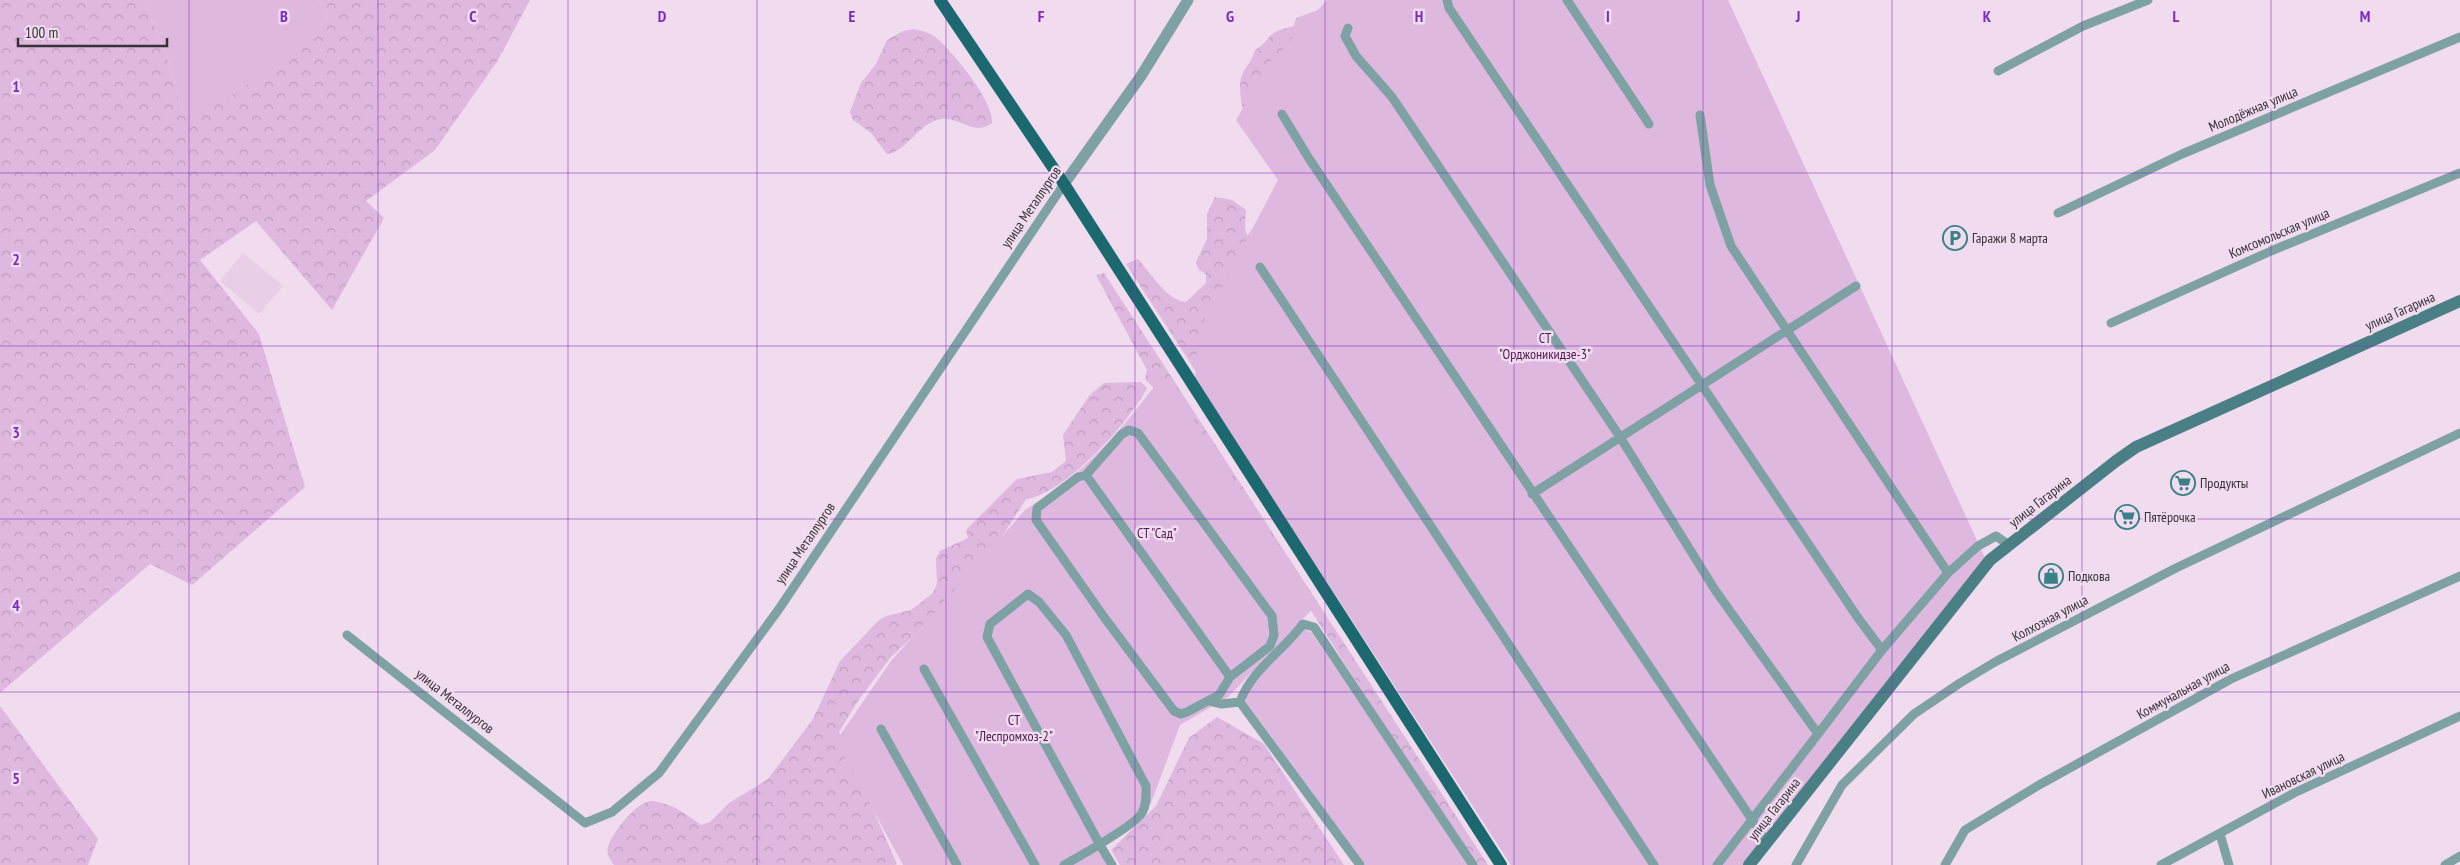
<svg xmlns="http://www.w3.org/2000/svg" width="2460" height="865" viewBox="0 0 2460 865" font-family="'PT Sans Narrow',sans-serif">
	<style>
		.built { fill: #e8cee7 }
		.forest { fill: url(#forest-crowns) }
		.garden { fill: #deb8de }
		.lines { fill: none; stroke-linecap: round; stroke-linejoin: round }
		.minor { stroke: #7ea1a3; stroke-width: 9 }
		.tertiary { stroke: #7ea1a3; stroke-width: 11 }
		.secondary { stroke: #4a8085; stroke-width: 12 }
		.primary { stroke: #1b696f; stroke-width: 12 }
		.grid { fill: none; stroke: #7b2cbf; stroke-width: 1; stroke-opacity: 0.55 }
		.labels { text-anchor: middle; stroke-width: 5; stroke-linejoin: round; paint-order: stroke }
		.street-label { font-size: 14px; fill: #383038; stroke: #f0dbef }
		.poi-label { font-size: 14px; fill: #383038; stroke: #f0dbef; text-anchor: start }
		.park-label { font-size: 14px; fill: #501751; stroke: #f0dbef }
		.grid-label { font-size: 16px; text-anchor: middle; font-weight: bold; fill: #7b2cbf; stroke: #f0dbef; stroke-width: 5; stroke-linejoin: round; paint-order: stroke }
	</style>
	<defs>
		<pattern id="forest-crowns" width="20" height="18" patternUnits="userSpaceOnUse" patternTransform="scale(1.25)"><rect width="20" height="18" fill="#deb8de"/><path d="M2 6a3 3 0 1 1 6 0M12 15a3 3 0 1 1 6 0" fill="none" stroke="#bf9ebf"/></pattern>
	</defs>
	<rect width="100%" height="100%" fill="#f0dbef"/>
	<path class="built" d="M 243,253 L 283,286 L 259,314 L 220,281 Z"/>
	<path class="forest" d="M 0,0 L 144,0 L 169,63 L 183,116 L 328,16 L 318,0 L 530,0 L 498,60 L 435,150 L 366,201 L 384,218 L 332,310 L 256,221 L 200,260 L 259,334 L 305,487 L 192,585 L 150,564 L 0,693 Z
		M 1318,10 L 1243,111 C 1241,99 1237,82 1244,71 C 1249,62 1251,63 1255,50 C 1262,46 1265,42 1270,36 C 1276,30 1286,28 1294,26 L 1296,18 Z
		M 914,29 C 921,31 929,32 935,37 C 952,50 995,103 992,123 C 973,138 957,113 937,120 C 917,126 907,151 887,154 L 871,133 L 853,120 L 850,112 L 861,83 L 876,64 L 887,40 L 903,31 Z
		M 1215,197 L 1232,200 L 1246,210 L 1245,228 L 1247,236 L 1263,215 L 1517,865 L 1126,264 L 1138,259 C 1150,272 1167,301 1186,302 L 1206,283 L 1206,274 L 1199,270 L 1196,262 L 1207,239 L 1207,214 Z
		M 1104,273 L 1488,865 L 1473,865 L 1252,518 L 1162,396 L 1145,379 L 1147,370 L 1096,275 Z
		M 1141,382 L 1147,388 C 1129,423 1065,494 1026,499 L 1001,538 L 927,623 L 890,658 L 858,701 L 839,732 L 897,864 L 895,865 L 614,865 C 610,860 606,854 608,847 C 611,834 638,800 652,801 C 672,803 686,814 701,825 L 710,822 L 729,803 L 768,779 L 813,719 L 840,661 L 878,621 L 886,616 L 911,610 L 933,593 L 937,584 L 936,558 L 940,551 L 968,538 L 966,530 L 1017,479 L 1052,472 L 1066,461 L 1063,435 L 1089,396 L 1104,383 Z
		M 0,706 L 98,839 L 88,865 L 0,865 Z
		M 1217,717 L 1264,744 L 1344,865 L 1120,865 L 1111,850 L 1156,806 L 1189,738 Z"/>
	<path class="garden" d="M 144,0 L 318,0 L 328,15 L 290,55 L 232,95 L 183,116 L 169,63 Z
		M 1327,0 L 1728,0 L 1986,560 L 1745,865 L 1511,865 L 1195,379 L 1199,330 L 1278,180 L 1236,120 L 1270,62 Z
		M 1163,375 L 1318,603 L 1228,697 L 1180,725 L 1151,803 L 1132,825 L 1101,843 L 1113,865 L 903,865 L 836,741 L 891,661 L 1025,510 C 1087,472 1119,433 1163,375 Z
		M 1305,629 L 1312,633 L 1469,865 L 1365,865 L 1246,702 C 1250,676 1288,651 1305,629 Z"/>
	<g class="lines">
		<path class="minor" d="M 1447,0 L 1449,8 L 1858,618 L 1882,650 L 1818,734
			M 1567,0 L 1649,124
			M 1348,28 L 1345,36 L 1356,56 L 1392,97 L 1620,437 L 1715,590 L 1818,734 L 1717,865
			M 1998,71 L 2083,26 L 2148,0
			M 1282,114 L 1308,157 L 1767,842
			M 1700,115 L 1710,185 L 1731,246 L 1948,573 L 1882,650
			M 2058,213 L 2182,154 L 2460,37
			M 1260,267 L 1654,865
			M 2111,323 L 2271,251 L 2460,173
			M 1086,475 L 1122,434 L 1129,430 L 1138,433 L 1272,616 L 1274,635 L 1270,646 L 1230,677 L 1219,695 L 1187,712 L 1181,714 L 1174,711 L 1104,617 L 1036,520 L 1037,508 L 1078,477 L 1086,475 L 1230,677
			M 1532,494 L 1856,286
			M 1948,573 L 1978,546 L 1996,536 L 2009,545
			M 347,635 L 585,823 L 612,812 L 659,773 L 779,609 L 1064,184
			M 924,669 L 1035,865
			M 1209,701 L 1221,704 L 1240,702
			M 881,729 L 957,865
			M 2220,834 L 2229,865
			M 1064,865 C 1080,856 1134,826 1142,813 C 1147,804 1146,795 1146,786 L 1066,635 L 1039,602 L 1028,594 L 990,624 L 987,637 L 1100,845 L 1112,865
			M 1360,865 L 1240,702 C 1251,670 1283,651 1303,624 L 1314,627 L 1473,865
			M 1796,865 L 1842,785 L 1914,714 L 1960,683 L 1995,662 L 2176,568 L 2460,433
			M 1945,865 L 1965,830 L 2039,785 L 2231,679 L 2460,576
			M 2161,865 L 2294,793 L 2460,716
			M 2445,865 L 2460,856"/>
		<path class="tertiary" d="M 1064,184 L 1141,76 L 1188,0"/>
		<path class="secondary" d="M 1749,865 L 1990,560 L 2116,461 L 2136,447 L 2460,301"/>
		<path class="primary" d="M 940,0 L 1064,184 L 1501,865"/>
	</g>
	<path class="grid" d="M 189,0 L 189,865M 378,0 L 378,865M 568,0 L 568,865M 757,0 L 757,865M 946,0 L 946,865M 1135,0 L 1135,865M 1325,0 L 1325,865M 1514,0 L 1514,865M 1703,0 L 1703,865M 1892,0 L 1892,865M 2082,0 L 2082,865M 2271,0 L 2271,865M 0,173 L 2460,173M 0,346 L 2460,346M 0,519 L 2460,519M 0,692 L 2460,692"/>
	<defs>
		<symbol id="parking-ring" viewBox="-11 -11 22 22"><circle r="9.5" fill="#f0dbef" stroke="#398187" stroke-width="1.5"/><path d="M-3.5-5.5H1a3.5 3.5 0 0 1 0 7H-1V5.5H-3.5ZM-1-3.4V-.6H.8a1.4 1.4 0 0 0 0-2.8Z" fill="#398187"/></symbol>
		<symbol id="supermarket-ring" viewBox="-11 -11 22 22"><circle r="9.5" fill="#f0dbef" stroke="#398187" stroke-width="1.5"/><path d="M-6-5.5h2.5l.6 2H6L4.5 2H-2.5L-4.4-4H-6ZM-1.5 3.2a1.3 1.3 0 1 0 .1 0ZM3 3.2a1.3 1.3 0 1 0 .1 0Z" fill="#398187"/></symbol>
		<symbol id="shop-ring" viewBox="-11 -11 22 22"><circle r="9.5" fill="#f0dbef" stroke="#398187" stroke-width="1.5"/><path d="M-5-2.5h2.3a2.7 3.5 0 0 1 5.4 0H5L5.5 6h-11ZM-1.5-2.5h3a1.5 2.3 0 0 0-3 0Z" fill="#398187"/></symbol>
	</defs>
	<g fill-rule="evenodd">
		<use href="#parking-ring" x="1941" y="224" width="28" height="28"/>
		<use href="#supermarket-ring" x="2169" y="469" width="28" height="28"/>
		<use href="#supermarket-ring" x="2113" y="503" width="28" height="28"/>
		<use href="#shop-ring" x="2037" y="562" width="28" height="28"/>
	</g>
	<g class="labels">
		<g class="street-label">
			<text transform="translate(2253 109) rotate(-23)" y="5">Молодёжная улица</text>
			<text transform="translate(1031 207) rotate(-56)" y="5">улица Металлургов</text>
			<text transform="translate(2279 233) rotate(-23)" y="5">Комсомольская улица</text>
			<text transform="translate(2400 311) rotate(-24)" y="5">улица Гагарина</text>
			<text transform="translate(2040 501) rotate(-38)" y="5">улица Гагарина</text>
			<text transform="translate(805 543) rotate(-56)" y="5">улица Металлургов</text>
			<text transform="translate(2050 618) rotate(-28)" y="5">Колхозная улица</text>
			<text transform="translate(2183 690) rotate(-29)" y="5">Коммунальная улица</text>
			<text transform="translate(455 701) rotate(38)" y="5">улица Металлургов</text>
			<text transform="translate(2303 775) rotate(-26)" y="5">Ивановская улица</text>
			<text transform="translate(1774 809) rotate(-52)" y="5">улица Гагарина</text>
		</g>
		<g class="poi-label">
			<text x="1972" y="243">Гаражи 8 марта</text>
			<text x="2200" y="488">Продукты</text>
			<text x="2144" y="522">Пятёрочка</text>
			<text x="2068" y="581">Подкова</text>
		</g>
		<g class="park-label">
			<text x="1545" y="343">СТ<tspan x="1545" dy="16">"Орджоникидзе-3"</tspan></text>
			<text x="1157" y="538">СТ "Сад"</text>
			<text x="1014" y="725">СТ<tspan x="1014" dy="16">"Леспромхоз-2"</tspan></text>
		</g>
	</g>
	<g class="grid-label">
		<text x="284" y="22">B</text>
		<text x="473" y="22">C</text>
		<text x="662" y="22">D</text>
		<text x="852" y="22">E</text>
		<text x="1041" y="22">F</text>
		<text x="1230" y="22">G</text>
		<text x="1419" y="22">H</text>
		<text x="1608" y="22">I</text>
		<text x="1798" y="22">J</text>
		<text x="1987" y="22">K</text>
		<text x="2176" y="22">L</text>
		<text x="2365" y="22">M</text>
		<text x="16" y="92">1</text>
		<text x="16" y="265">2</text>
		<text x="16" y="438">3</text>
		<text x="16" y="611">4</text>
		<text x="16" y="784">5</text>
	</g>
	<path d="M18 38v8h149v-8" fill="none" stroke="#383038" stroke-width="2.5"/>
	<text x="25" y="38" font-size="15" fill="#383038" stroke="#f0dbef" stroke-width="4" paint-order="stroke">100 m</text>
</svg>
